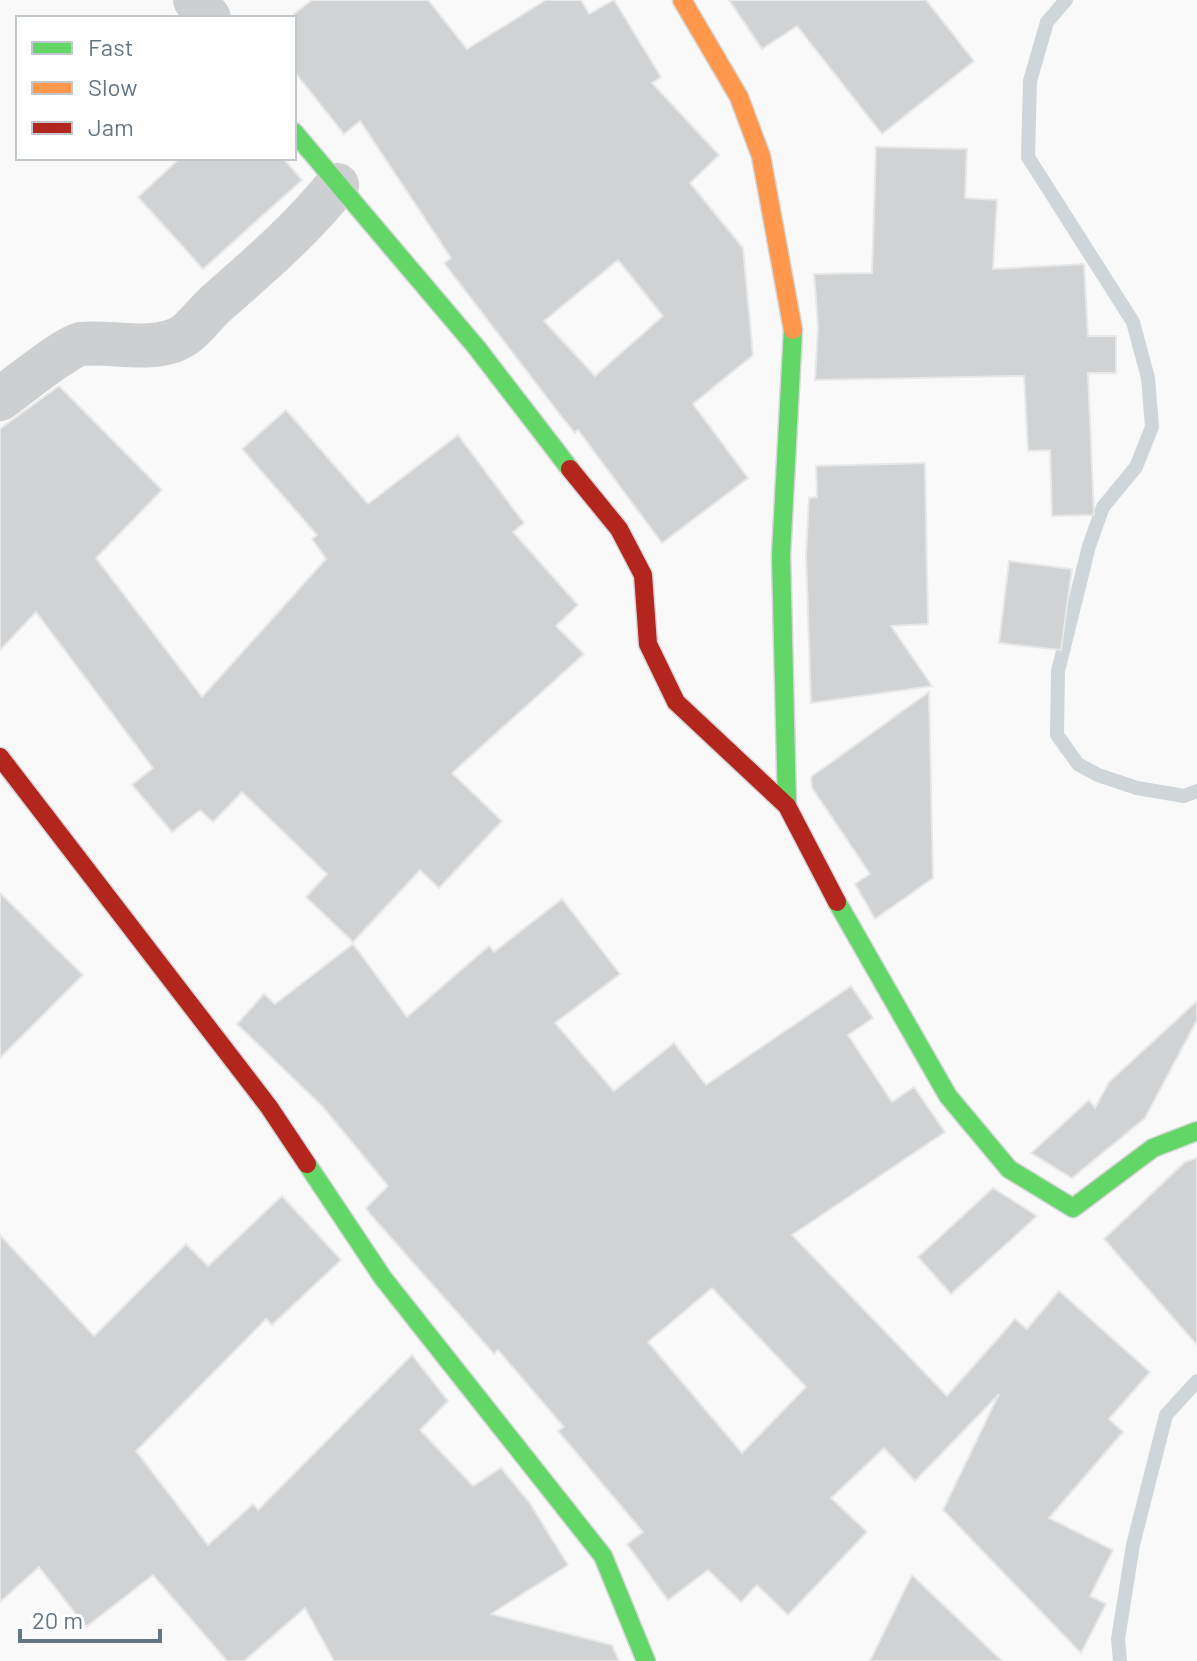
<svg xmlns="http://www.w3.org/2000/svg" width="1197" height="1661" viewBox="0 0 1197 1661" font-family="Barlow,sans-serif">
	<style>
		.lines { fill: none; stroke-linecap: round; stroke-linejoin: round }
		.stream { stroke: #ced6d9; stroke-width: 14 }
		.building { fill: #d0d2d3; stroke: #e8e8e8; stroke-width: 2; fill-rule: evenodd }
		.fast-casing { stroke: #d5d6d7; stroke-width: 21 }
		.slow-casing { stroke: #d5d6d7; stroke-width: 21 }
		.jam-casing { stroke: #d5d6d7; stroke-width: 21 }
		.street { stroke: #cecfd0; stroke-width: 44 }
		.fast { stroke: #63d668; stroke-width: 18 }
		.slow { stroke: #ff974d; stroke-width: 18 }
		.jam { stroke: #b3261e; stroke-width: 18 }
	</style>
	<rect width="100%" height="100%" fill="#f9f9f9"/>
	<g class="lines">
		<path class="stream" d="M 1066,0 L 1047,22 L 1030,81 L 1028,157 L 1133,322 L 1148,378 L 1152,427 L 1136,467 L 1103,507 L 1089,546 L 1058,671 L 1057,735 L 1078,764 L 1098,775 L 1137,788 L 1184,796 L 1197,791
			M 1120,1661 L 1118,1639 L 1133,1545 L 1166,1415 L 1197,1381"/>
	</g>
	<path class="building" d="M 312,0 L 428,0 L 467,49 L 546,0 L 581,0 L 589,14 L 614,0 L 661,77 L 652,83 L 719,155 L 690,183 L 743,248 L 753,355 L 693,404 L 748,478 L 662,543 L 578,430 L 575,433 L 565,421 L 444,263 L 451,258 L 360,121 L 344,134 L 294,71 L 294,14 ZM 618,260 L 663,316 L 595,376 L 544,321 Z
		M 729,0 L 926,0 L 974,61 L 882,134 L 797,26 L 762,49 Z
		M 876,147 L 967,149 L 965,198 L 997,200 L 993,269 L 1084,264 L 1088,336 L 1116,336 L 1116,373 L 1088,373 L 1094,515 L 1052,516 L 1050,450 L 1028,451 L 1024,376 L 815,380 L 818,326 L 814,274 L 872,273 Z
		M 180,158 L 283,158 L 302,180 L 203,269 L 138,197 Z
		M 59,386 L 162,490 L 96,558 L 202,697 L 326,559 L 312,539 L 317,535 L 242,449 L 286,410 L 368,504 L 458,435 L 524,523 L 513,532 L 578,605 L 556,626 L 584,654 L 452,773 L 502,821 L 439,888 L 420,870 L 353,942 L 306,897 L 327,874 L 242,792 L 213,822 L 200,810 L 172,832 L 132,785 L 153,768 L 36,612 L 0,650 L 0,429 Z
		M 925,463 L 928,624 L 891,626 L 932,686 L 811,703 L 806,555 L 809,498 L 817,497 L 816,466 Z
		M 1009,561 L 1072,569 L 1061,650 L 999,643 Z
		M 929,692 L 933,878 L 875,919 L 855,884 L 870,874 L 812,788 L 811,777 Z
		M 0,893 L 83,975 L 0,1058 Z
		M 562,899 L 620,974 L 555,1023 L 614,1091 L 674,1043 L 706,1085 L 851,986 L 873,1018 L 848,1035 L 892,1102 L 914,1087 L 945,1132 L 792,1235 L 947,1396 L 1015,1319 L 1027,1329 L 1059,1291 L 1150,1372 L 1109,1419 L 1123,1432 L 1049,1518 L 1113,1550 L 1090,1596 L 1106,1604 L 1081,1653 L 943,1510 L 999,1394 L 915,1481 L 884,1448 L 831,1498 L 867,1532 L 788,1615 L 757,1585 L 741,1602 L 708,1570 L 668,1600 L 627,1544 L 643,1532 L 558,1431 L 564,1427 L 498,1350 L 494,1354 L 370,1214 L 366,1208 L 388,1186 L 323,1107 L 237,1024 L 264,994 L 275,1004 L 353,944 L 407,1017 L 489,946 L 494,952 ZM 712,1288 L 806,1387 L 742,1453 L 648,1342 Z
		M 1197,1001 L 1197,1020 L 1145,1118 L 1072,1178 L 1031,1153 L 1089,1100 L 1095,1108 L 1109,1082 Z
		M 1197,1158 L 1197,1345 L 1104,1239 L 1185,1162 Z
		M 993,1188 L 1037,1216 L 951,1294 L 918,1257 Z
		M 282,1196 L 341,1260 L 272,1325 L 266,1319 L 136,1451 L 208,1545 L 253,1504 L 258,1510 L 412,1355 L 448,1401 L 420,1430 L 473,1486 L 501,1468 L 529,1502 L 568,1565 L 491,1614 L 612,1645 L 619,1661 L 334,1661 L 305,1608 L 244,1661 L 227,1661 L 153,1575 L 86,1627 L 39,1567 L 0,1602 L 0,1235 L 94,1336 L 186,1244 L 208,1266 Z
		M 912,1575 L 1002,1661 L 870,1661 Z"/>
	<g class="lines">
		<defs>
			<path id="fast" d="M 294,132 L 477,348 L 570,469
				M 787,806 L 781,555 L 793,330
				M 837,902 L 948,1096 L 1009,1169 L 1073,1208 L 1153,1148 L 1197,1131
				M 307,1164 L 383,1278 L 603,1556 L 646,1661"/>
			<path id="slow" d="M 682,0 L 739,97 L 761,156 L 793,330"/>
			<path id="jam" d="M 570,469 L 619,529 L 643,575 L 648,644 L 676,702 L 787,806 L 837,902
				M 0,757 L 269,1107 L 307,1164"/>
		</defs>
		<use href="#fast" class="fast-casing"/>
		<use href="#slow" class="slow-casing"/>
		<use href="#jam" class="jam-casing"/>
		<path class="street" d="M 195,0 L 209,18
			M 0,399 C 14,389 69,345 81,344 C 112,341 142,351 173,341 C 193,334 203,314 219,301 C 260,265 302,229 337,185"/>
		<use href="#fast" class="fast"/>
		<use href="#slow" class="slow"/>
		<use href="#jam" class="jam"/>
	</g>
	<rect x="16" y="16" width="280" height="144" fill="#ffffff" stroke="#c1c8cd" stroke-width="2"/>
	<rect x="32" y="42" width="40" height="12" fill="#63d668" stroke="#c1c8cd" stroke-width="2"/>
	<text x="88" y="56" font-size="24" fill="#657683">Fast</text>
	<rect x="32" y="82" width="40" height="12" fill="#ff974d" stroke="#c1c8cd" stroke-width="2"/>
	<text x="88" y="96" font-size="24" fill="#657683">Slow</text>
	<rect x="32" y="122" width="40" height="12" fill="#b3261e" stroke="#c1c8cd" stroke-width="2"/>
	<text x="88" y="136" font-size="24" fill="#657683">Jam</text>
	<path d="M20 1629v12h140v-12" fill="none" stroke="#657683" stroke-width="4"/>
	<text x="32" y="1629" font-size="24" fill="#657683" stroke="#ffffff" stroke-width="6" paint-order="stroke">20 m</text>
</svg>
